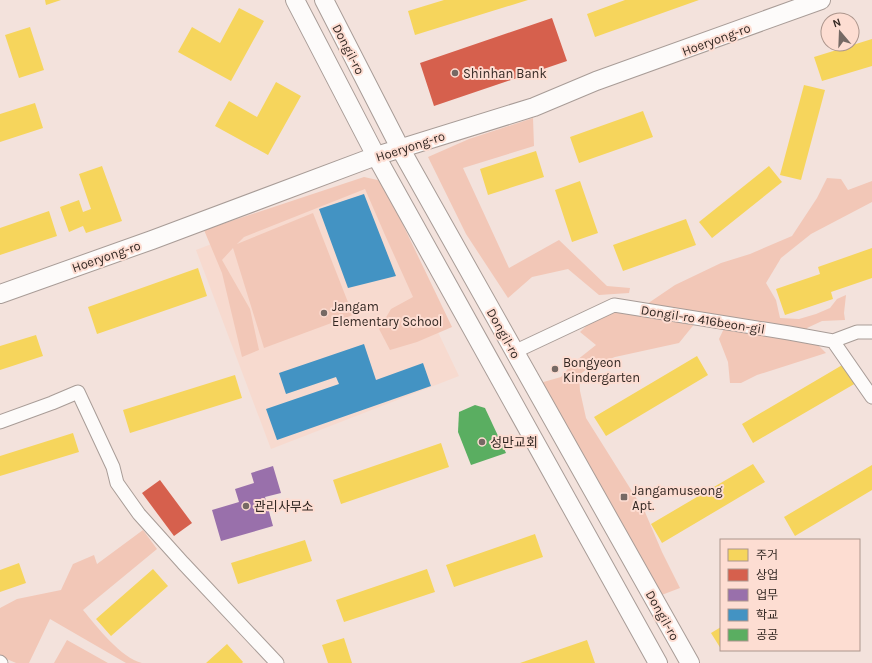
<svg xmlns="http://www.w3.org/2000/svg" width="872" height="663" viewBox="0 0 872 663" font-family="Karla,'Noto Sans KR',sans-serif">
	<style>
		.built { fill: #f7dacf }
		.green { fill: #f2c7b7 }
		.homes { fill: #f6d55c }
		.shops { fill: #d6604d }
		.offices { fill: #9970ab }
		.schools { fill: #4393c3 }
		.public { fill: #5aae61 }
		.lines { fill: none; stroke-linecap: round; stroke-linejoin: round }
		.street-casing { stroke: #a89c97; stroke-width: 15 }
		.secondary-casing { stroke: #a89c97; stroke-width: 20 }
		.street { stroke: #fdfbfa; stroke-width: 13 }
		.secondary { stroke: #fdfbfa; stroke-width: 18 }
		.poi-dot { fill: #766964; stroke: #fdddd2; stroke-width: 1.5 }
		.labels { text-anchor: middle; stroke-width: 4; stroke-linejoin: round; paint-order: stroke }
		.street-label { font-size: 13px; fill: #332823; stroke: #fdddd2 }
		.poi-label { font-size: 13px; fill: #332823; stroke: #fdddd2; text-anchor: start }
	</style>
	<rect width="100%" height="100%" fill="#f3e2dc"/>
	<path class="built" d="M 367,184 L 459,376 L 271,449 L 196,250 Z"/>
	<path class="green" d="M 533,118 L 534,146 L 463,168 L 509,268 L 559,240 L 607,286 L 630,288 L 629,293 L 599,295 L 568,269 L 532,277 L 508,298 L 466,234 L 428,157 L 469,139 Z
		M 364,177 L 382,181 L 452,327 L 417,342 L 390,350 L 379,329 L 391,309 L 413,297 L 385,235 L 365,189 L 244,237 L 237,244 L 313,213 L 353,315 L 264,348 L 233,248 L 222,260 L 250,309 L 259,350 L 242,357 L 222,273 L 204,230 Z
		M 827,178 L 841,179 L 848,190 L 872,181 L 872,202 L 811,234 L 781,258 L 766,283 L 776,300 L 780,318 L 799,319 L 816,314 L 830,308 L 837,299 L 846,295 L 844,313 L 845,320 L 822,321 L 807,328 L 817,344 L 826,353 L 757,375 L 741,383 L 730,383 L 728,362 L 719,339 L 729,318 L 716,314 L 700,317 L 679,343 L 615,357 L 591,366 L 579,375 L 580,391 L 586,418 L 645,512 L 662,552 L 680,588 L 659,596 L 614,515 L 575,441 L 540,383 L 561,377 L 572,364 L 596,345 L 580,332 L 612,301 L 647,304 L 675,285 L 721,263 L 750,254 L 792,236 L 817,198 Z
		M 143,530 L 157,549 L 83,610 C 97,627 121,658 142,663 L 126,663 L 50,619 L 29,663 L 16,663 L 0,656 L 0,608 L 17,599 L 61,590 L 73,564 L 94,555 L 97,564 Z
		M 67,640 L 108,663 L 54,663 Z"/>
	<path class="homes" d="M 45,0 L 61,0 L 46,5 Z
		M 444,0 L 528,0 L 415,35 L 408,11 Z
		M 625,0 L 699,0 L 595,37 L 587,14 Z
		M 239,8 L 264,21 L 231,81 L 178,52 L 192,27 L 220,43 Z
		M 30,27 L 44,70 L 19,78 L 5,35 Z
		M 872,39 L 872,66 L 822,81 L 814,57 Z
		M 276,82 L 301,96 L 268,155 L 215,126 L 229,101 L 257,117 Z
		M 804,85 L 825,90 L 801,180 L 780,175 Z
		M 35,103 L 43,128 L 0,142 L 0,114 Z
		M 643,111 L 653,137 L 579,163 L 570,137 Z
		M 536,151 L 544,177 L 488,195 L 480,169 Z
		M 102,166 L 122,221 L 86,233 L 83,226 L 69,232 L 60,207 L 79,200 L 83,212 L 91,209 L 79,174 Z
		M 769,166 L 782,182 L 712,238 L 699,222 Z
		M 580,181 L 598,233 L 572,242 L 555,190 Z
		M 49,211 L 57,236 L 0,255 L 0,228 Z
		M 686,219 L 696,245 L 623,271 L 613,245 Z
		M 872,248 L 872,278 L 831,292 L 833,299 L 785,315 L 776,289 L 820,274 L 818,267 Z
		M 198,268 L 207,296 L 97,334 L 88,307 Z
		M 36,335 L 43,356 L 0,370 L 0,346 Z
		M 697,356 L 708,375 L 606,436 L 594,417 Z
		M 844,364 L 856,383 L 753,443 L 742,424 Z
		M 235,375 L 242,398 L 130,433 L 123,410 Z
		M 73,433 L 79,452 L 0,476 L 0,456 Z
		M 441,443 L 449,467 L 341,504 L 333,480 Z
		M 753,464 L 765,482 L 662,543 L 651,524 Z
		M 872,465 L 872,490 L 795,536 L 784,517 Z
		M 535,534 L 543,557 L 454,587 L 446,565 Z
		M 305,540 L 312,561 L 238,584 L 231,563 Z
		M 19,563 L 26,583 L 0,592 L 0,570 Z
		M 153,569 L 168,586 L 111,636 L 96,619 Z
		M 427,569 L 435,592 L 344,622 L 336,600 Z
		M 721,627 L 721,649 L 711,633 Z
		M 344,638 L 352,663 L 328,663 L 322,645 Z
		M 587,640 L 595,663 L 520,663 Z
		M 227,644 L 243,662 L 242,663 L 206,663 Z"/>
	<path class="shops" d="M 552,18 L 567,61 L 434,106 L 420,63 Z
		M 160,480 L 192,523 L 174,536 L 142,493 Z"/>
	<path class="offices" d="M 273,466 L 281,493 L 265,497 L 273,526 L 221,541 L 212,510 L 239,502 L 235,489 L 254,483 L 251,473 Z"/>
	<path class="schools" d="M 364,194 L 396,276 L 348,288 L 319,209 Z
		M 364,344 L 376,380 L 423,363 L 431,386 L 277,440 L 266,409 L 339,384 L 336,377 L 286,394 L 279,373 Z"/>
	<path class="public" d="M 475,405 L 485,408 L 506,453 L 471,465 L 458,432 L 459,412 Z"/>
	<g class="lines">
		<defs>
			<path id="street" d="M 833,341 L 857,332 L 872,332
				M 514,352 L 614,305 L 789,333 L 833,341 L 872,397
				M 0,422 L 52,403 L 78,392 L 113,467 L 117,483 L 139,514 L 183,563 L 277,663
				M 0,662 L 1,663"/>
			<path id="secondary" d="M 295,0 L 376,156 L 658,663
				M 324,0 L 400,148 L 690,663
				M 0,294 L 152,240 L 376,156 L 534,107 L 596,81 L 821,0"/>
		</defs>
		<use href="#street" class="street-casing"/>
		<use href="#secondary" class="secondary-casing"/>
		<use href="#street" class="street"/>
		<use href="#secondary" class="secondary"/>
	</g>
	<g class="poi-dot">
		<circle cx="455" cy="73" r="4"/>
		<circle cx="324" cy="313" r="4"/>
		<circle cx="555" cy="369" r="4"/>
		<circle cx="482" cy="442" r="4"/>
		<rect x="620" y="493" width="8" height="8" rx="2"/>
		<circle cx="246" cy="506" r="4"/>
	</g>
	<g class="labels">
		<g class="street-label">
			<text transform="translate(716 39) rotate(-20)" y="5">Hoeryong-ro</text>
			<text transform="translate(349 49) rotate(63)" y="5">Dongil-ro</text>
			<text transform="translate(410 146) rotate(-18)" y="5">Hoeryong-ro</text>
			<text transform="translate(106 256) rotate(-19)" y="5">Hoeryong-ro</text>
			<text transform="translate(703 319) rotate(9)" y="5">Dongil-ro 416beon-gil</text>
			<text transform="translate(504 333) rotate(61)" y="5">Dongil-ro</text>
			<text transform="translate(663 615) rotate(61)" y="5">Dongil-ro</text>
		</g>
		<g class="poi-label">
			<text x="463" y="78">Shinhan Bank</text>
			<text x="332" y="311">Jangam<tspan x="332" dy="15">Elementary School</tspan></text>
			<text x="563" y="367">Bongyeon<tspan x="563" dy="15">Kindergarten</tspan></text>
			<text x="490" y="447">성만교회</text>
			<text x="632" y="495">Jangamuseong<tspan x="632" dy="15">Apt.</tspan></text>
			<text x="254" y="511">관리사무소</text>
		</g>
	</g>
	<rect x="720" y="539" width="140" height="112" fill="#fdddd2" stroke="#ac958c"/>
	<rect x="728" y="549" width="20" height="12" fill="#f6d55c" stroke="#ac958c"/>
	<text x="756" y="559" font-size="12" fill="#332823">주거</text>
	<rect x="728" y="569" width="20" height="12" fill="#d6604d" stroke="#ac958c"/>
	<text x="756" y="579" font-size="12" fill="#332823">상업</text>
	<rect x="728" y="589" width="20" height="12" fill="#9970ab" stroke="#ac958c"/>
	<text x="756" y="599" font-size="12" fill="#332823">업무</text>
	<rect x="728" y="609" width="20" height="12" fill="#4393c3" stroke="#ac958c"/>
	<text x="756" y="619" font-size="12" fill="#332823">학교</text>
	<rect x="728" y="629" width="20" height="12" fill="#5aae61" stroke="#ac958c"/>
	<text x="756" y="639" font-size="12" fill="#332823">공공</text>
	<g transform="translate(840 32) rotate(341)"><circle r="19" fill="#fdddd2" stroke="#ac958c"/>
	<path d="M0-3L7 15L0 10L-7 15Z" fill="#766964"/>
	<text y="-6" font-size="11" font-weight="bold" text-anchor="middle" fill="#332823">N</text>
	</g>
</svg>
